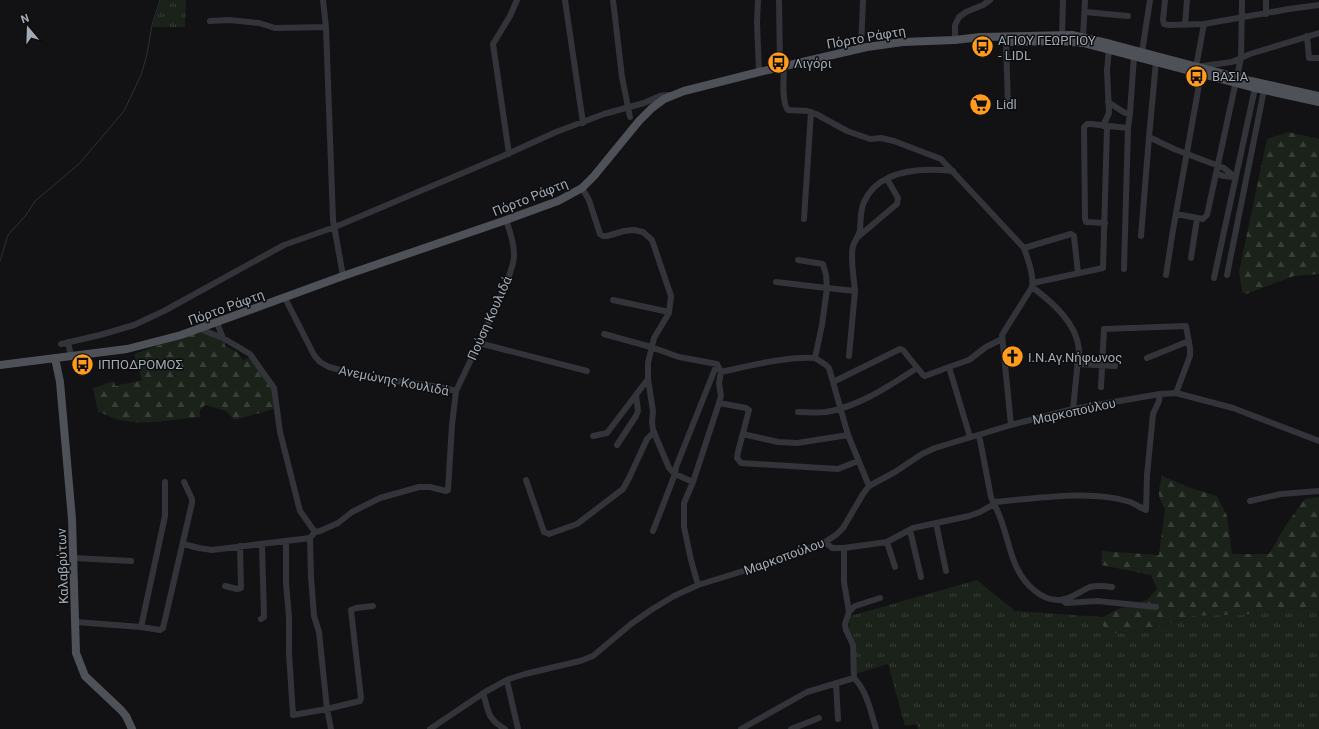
<svg xmlns="http://www.w3.org/2000/svg" width="1319" height="729" viewBox="0 0 1319 729" font-family="Roboto,sans-serif">
	<style>
		.grass { fill: url(#grass-tufts) }
		.forest { fill: url(#forest-firs) }
		.lines { fill: none; stroke-linecap: round; stroke-linejoin: round }
		.stream { stroke: #273238; stroke-width: 1 }
		.minor { stroke: #323439; stroke-width: 6 }
		.major { stroke: #4e5158; stroke-width: 8 }
		.labels { text-anchor: middle; stroke-width: 3; stroke-linejoin: round; paint-order: stroke }
		.street-label { font-size: 13px; fill: #a2aab6; stroke: #0d0d0e }
		.poi-label { font-size: 13px; fill: #a2aab6; stroke: #0d0d0e; text-anchor: start }
	</style>
	<defs>
		<pattern id="grass-tufts" width="24" height="20" patternUnits="userSpaceOnUse"><rect width="24" height="20" fill="#1a221a"/><path d="M3 7l-1-3M5 7V3M7 7l1-3M15 17l-1-3M17 17v-4M19 17l1-3" fill="none" stroke="#383f39"/></pattern>
		<pattern id="forest-firs" width="22" height="20" patternUnits="userSpaceOnUse"><rect width="22" height="20" fill="#1a221a"/><path d="M5 1l3.5 6h-7zM16 11l3.5 6h-7z" fill="#383f39"/></pattern>
	</defs>
	<rect width="100%" height="100%" fill="#121214"/>
	<path class="grass" d="M 161,0 L 186,0 L 185,27 L 152,27 Z
		M 977,580 L 1015,611 L 1103,617 L 1103,626 L 1115,633 L 1144,631 L 1192,616 L 1252,614 L 1295,608 L 1319,609 L 1319,729 L 918,729 L 917,724 L 905,726 L 888,664 L 855,674 L 849,630 L 850,616 Z"/>
	<path class="forest" d="M 1288,132 L 1319,139 L 1319,274 L 1294,276 L 1246,294 L 1242,292 L 1239,272 L 1267,139 Z
		M 202,330 L 224,340 L 225,346 L 237,352 L 243,360 L 251,357 L 273,389 L 274,409 L 234,420 L 226,411 L 205,405 L 200,410 L 200,417 C 175,419 143,426 119,420 C 112,418 106,414 98,412 L 93,388 L 114,381 L 115,386 L 142,380 L 134,354 Z
		M 1162,476 L 1191,488 L 1217,496 L 1227,516 L 1232,554 L 1269,554 L 1288,522 L 1305,499 L 1319,497 L 1319,609 L 1295,608 L 1252,614 L 1192,616 L 1143,631 L 1115,633 L 1103,626 L 1103,617 L 1118,609 L 1147,600 L 1157,589 L 1151,575 L 1101,565 L 1102,551 L 1159,555 L 1165,509 C 1157,496 1158,491 1162,476 Z"/>
	<g class="lines">
		<path class="stream" d="M 0,261 L 8,235 L 26,215 L 35,201 L 79,164 L 124,111 L 141,75 L 147,54 L 152,25 L 160,0"/>
		<path class="minor" d="M 323,0 L 326,27 L 333,220 L 343,276
			M 565,0 L 583,123
			M 613,0 L 622,77 L 630,117
			M 758,0 L 757,23 L 759,72
			M 779,0 L 780,67
			M 1165,0 L 1163,20 L 1164,24 L 1169,25 L 1204,24
			M 1266,0 L 1266,14
			M 1319,5 L 1289,9 L 1204,24 L 1196,67 L 1232,62 L 1250,54 L 1319,33
			M 1085,12 L 1128,16
			M 210,21 L 229,20 L 259,23 L 275,28 L 326,27
			M 1185,25 L 1187,0
			M 1062,35 L 1063,0
			M 1307,36 L 1309,58 L 1319,58
			M 1083,37 L 1085,0
			M 955,40 L 955,25 L 959,17 L 966,12 L 983,5 L 990,0
			M 1006,42 L 1008,107
			M 861,48 L 863,0
			M 1142,52 L 1150,0
			M 784,66 C 784,77 781,102 788,110 L 807,111 L 816,114 L 847,131 L 870,139 L 881,138 L 894,141 L 941,159 L 1024,248 C 1028,260 1034,275 1032,287 L 1002,335 L 1011,425
			M 1108,102 L 1125,113 L 1130,113
			M 1103,126 L 1109,113 L 1107,70 L 1109,49
			M 1149,137 L 1174,149 L 1224,168 L 1235,177
			M 509,154 L 493,44 L 510,16 L 517,0
			M 1216,173 L 1223,176 L 1235,177
			M 582,188 L 589,200 L 600,234 L 603,236 L 607,236 L 624,231 L 634,230 L 643,232 L 652,240 L 671,296 L 669,313 L 654,338 L 648,363 L 648,379 L 653,411 L 652,422 L 653,430 L 669,468 L 675,474 L 693,482
			M 1176,214 L 1203,219 L 1207,215 L 1241,58 L 1242,0
			M 804,219 L 811,112
			M 1105,223 L 1086,222 L 1085,218 L 1084,127 L 1087,124 L 1091,124 L 1128,128
			M 859,236 L 897,204 L 898,198 L 887,179
			M 1141,236 L 1149,137 L 1156,62
			M 1024,248 L 1071,234 L 1074,236 L 1078,273
			M 1191,258 L 1197,219
			M 1124,269 L 1128,128 L 1130,113 L 1134,56
			M 1166,275 L 1173,230 L 1201,74
			M 1227,275 L 1264,90
			M 1214,278 L 1255,88
			M 776,282 L 827,288 L 826,275 L 823,264 L 798,260
			M 1033,283 L 1103,268 L 1107,127
			M 1032,287 C 1052,302 1077,323 1079,350 L 1073,409
			M 855,291 C 854,278 850,258 853,246 C 855,239 860,235 860,229 C 861,220 860,210 864,202 C 879,169 923,168 953,171
			M 613,300 L 669,312
			M 217,323 L 223,338
			M 201,329 L 210,333 L 223,338 L 250,354 L 274,388 L 280,432 L 300,511 L 315,532 L 320,531 L 338,523 L 352,512 L 380,498 L 419,487 L 430,487 L 446,491 L 448,490 L 452,425 L 456,391 L 440,387 L 367,377 L 329,367 L 320,362 L 314,355 L 285,298
			M 604,334 L 651,347 L 679,357 L 717,364 L 721,372 L 719,383 L 721,396 L 719,403 L 693,482 L 684,503 L 684,527 L 691,560 L 698,585
			M 68,342 L 71,356
			M 479,343 L 587,371
			M 61,344 L 100,335 L 134,325 L 164,311 L 284,245 L 335,227 L 503,156 L 556,132 L 604,114 L 644,103 L 660,96 L 668,95 L 670,96
			M 849,356 L 855,291 L 827,288 L 822,325 L 815,358 L 826,365 L 829,368 L 848,435 L 869,486
			M 1147,358 L 1189,341
			M 1077,364 L 1115,366
			M 721,372 C 749,366 787,356 815,358
			M 833,382 L 900,349 L 903,350 L 923,375 L 925,376 L 949,367
			M 1101,387 L 1104,329 L 1186,326 L 1190,348 L 1190,356 L 1176,393
			M 456,391 L 504,290 C 507,280 515,264 514,254 C 514,243 510,231 506,220
			M 719,403 L 746,408 L 749,410 L 738,452 L 737,458 L 741,463 L 838,469 L 858,461
			M 798,412 C 808,412 817,413 826,412 C 860,406 889,386 917,368
			M 743,434 L 778,442 L 797,443 L 848,435
			M 979,435 L 991,497 L 993,502 C 1034,499 1091,489 1130,502 C 1135,504 1141,508 1146,510 L 1147,475 L 1153,414 L 1159,401 L 1160,394
			M 593,436 L 607,433 L 648,379
			M 970,437 L 949,367 L 969,360 L 986,347 L 1002,339
			M 617,445 L 636,416 L 638,411 L 636,395
			M 526,480 L 544,532 L 549,534 L 577,524 L 623,489 L 629,478 L 647,439 L 654,432
			M 1250,501 L 1281,494 L 1319,491
			M 994,504 C 1006,525 1007,548 1017,568 C 1024,583 1041,601 1059,600 C 1070,600 1080,591 1090,587 C 1097,585 1105,586 1112,587
			M 936,523 L 946,571
			M 910,530 L 921,577
			M 653,531 L 675,474 L 676,467 L 717,364
			M 315,532 L 310,538 L 311,577 L 314,616 L 319,632 L 327,709 L 331,729
			M 286,541 L 286,583 L 289,617 L 289,653 L 293,715 L 327,709 L 360,701 L 361,698 L 351,610 L 356,608 L 373,606
			M 825,542 L 832,548 L 844,548 L 844,582 L 849,612 L 845,624 L 846,630 L 853,645 L 854,678
			M 887,542 L 895,567
			M 183,544 L 199,548 L 212,550 L 310,538
			M 844,548 L 887,542 L 913,528 L 969,516 L 980,512 L 994,504 L 993,502
			M 74,558 L 131,561
			M 225,586 L 237,589 L 241,588 L 240,546
			M 1062,600 L 1066,603 L 1097,601 L 1156,607
			M 849,612 L 855,606 L 880,598
			M 261,619 L 264,617 L 262,544
			M 76,622 L 141,627 L 160,630 L 163,628 L 192,503 L 192,499 L 184,482
			M 141,627 L 165,516 L 165,482
			M 507,681 L 518,729
			M 836,683 L 838,719
			M 483,693 C 489,712 487,719 505,729
			M 430,729 L 485,692 L 509,679 L 525,674 L 580,661 L 593,656 L 631,624 L 651,610 L 674,596 L 698,585 L 782,559 L 825,542 L 836,535 L 843,528 L 863,494 L 869,486 L 895,472 L 922,454 L 935,448 L 1011,425 L 1073,409 L 1160,394 L 1176,393 L 1233,408 L 1319,441
			M 741,729 L 807,692 L 854,678 C 867,691 871,712 876,729
			M 791,729 L 819,718"/>
		<path class="major" d="M 1008,42 L 1059,41 L 1083,43 L 1255,88 L 1319,102
			M 55,358 L 60,382 L 72,519 L 76,653 L 85,676 L 121,710 L 126,716 L 132,729
			M 0,365 L 127,349 L 181,335 L 343,276 L 506,220 L 558,201 L 582,188 L 594,176 L 639,121 L 652,108 L 664,99 L 684,91 L 759,72 L 867,47 L 903,42 L 955,40 L 980,37 L 1072,35 L 1111,44 L 1251,81 L 1319,96"/>
	</g>
	<defs>
		<symbol id="bus-disc" viewBox="-11 -11 22 22"><circle r="9.5" fill="#ff9c1e" stroke="#0d0d0e"/><path d="M-5-6H5V4H4V6H2V4H-2V6H-4V4H-5ZM-3.5-4V0h7V-4ZM-3.5 1.2v1.5H-2V1.2ZM2 1.2v1.5H3.5V1.2Z" fill="#111"/></symbol>
		<symbol id="supermarket-disc" viewBox="-11 -11 22 22"><circle r="9.5" fill="#ff9c1e" stroke="#0d0d0e"/><path d="M-6-5.5h2.5l.6 2H6L4.5 2H-2.5L-4.4-4H-6ZM-1.5 3.2a1.3 1.3 0 1 0 .1 0ZM3 3.2a1.3 1.3 0 1 0 .1 0Z" fill="#111"/></symbol>
		<symbol id="church-disc" viewBox="-11 -11 22 22"><circle r="9.5" fill="#ff9c1e" stroke="#0d0d0e"/><path d="M-1.2-6h2.4v3.5h3.3v2.4h-3.3V6h-2.4V-.1h-3.3v-2.4h3.3Z" fill="#111"/></symbol>
	</defs>
	<g fill-rule="evenodd">
		<use href="#bus-disc" x="970" y="34" width="25" height="25"/>
		<use href="#bus-disc" x="766" y="50" width="25" height="25"/>
		<use href="#bus-disc" x="1184" y="64" width="25" height="25"/>
		<use href="#supermarket-disc" x="968" y="92" width="25" height="25"/>
		<use href="#church-disc" x="1000" y="344" width="25" height="25"/>
		<use href="#bus-disc" x="70" y="352" width="25" height="25"/>
	</g>
	<g class="labels">
		<g class="street-label">
			<text transform="translate(866 37) rotate(-10)" y="5">Πόρτο Ράφτη</text>
			<text transform="translate(530 197) rotate(-22)" y="5">Πόρτο Ράφτη</text>
			<text transform="translate(226 307) rotate(-20)" y="5">Πόρτο Ράφτη</text>
			<text transform="translate(489 318) rotate(-66)" y="5">Πούση Κουλιδά</text>
			<text transform="translate(394 380) rotate(11)" y="5">Ανεμώνης Κουλιδά</text>
			<text transform="translate(1074 411) rotate(-12)" y="5">Μαρκοπούλου</text>
			<text transform="translate(784 556) rotate(-20)" y="5">Μαρκοπούλου</text>
			<text transform="translate(62 566) rotate(-92)" y="5">Καλαβρύτων</text>
		</g>
		<g class="poi-label">
			<text x="998" y="45">ΑΓΙΟΥ ΓΕΩΡΓΙΟΥ<tspan x="998" dy="15">- LIDL</tspan></text>
			<text x="794" y="68">Λιγόρι</text>
			<text x="1212" y="81">ΒΑΣΙΑ</text>
			<text x="996" y="109">Lidl</text>
			<text x="1028" y="362">Ι.Ν.Αγ.Νήφωνος</text>
			<text x="98" y="369">ΙΠΠΟΔΡΟΜΟΣ</text>
		</g>
	</g>
	<g transform="translate(28 28) rotate(341)" stroke="#0d0d0e" stroke-width="3" paint-order="stroke">
	<path d="M0-3L7 15L0 10L-7 15Z" fill="#a2aab6"/>
	<text y="-6" font-size="11" font-weight="bold" text-anchor="middle" fill="#a2aab6">N</text>
	</g>
</svg>
